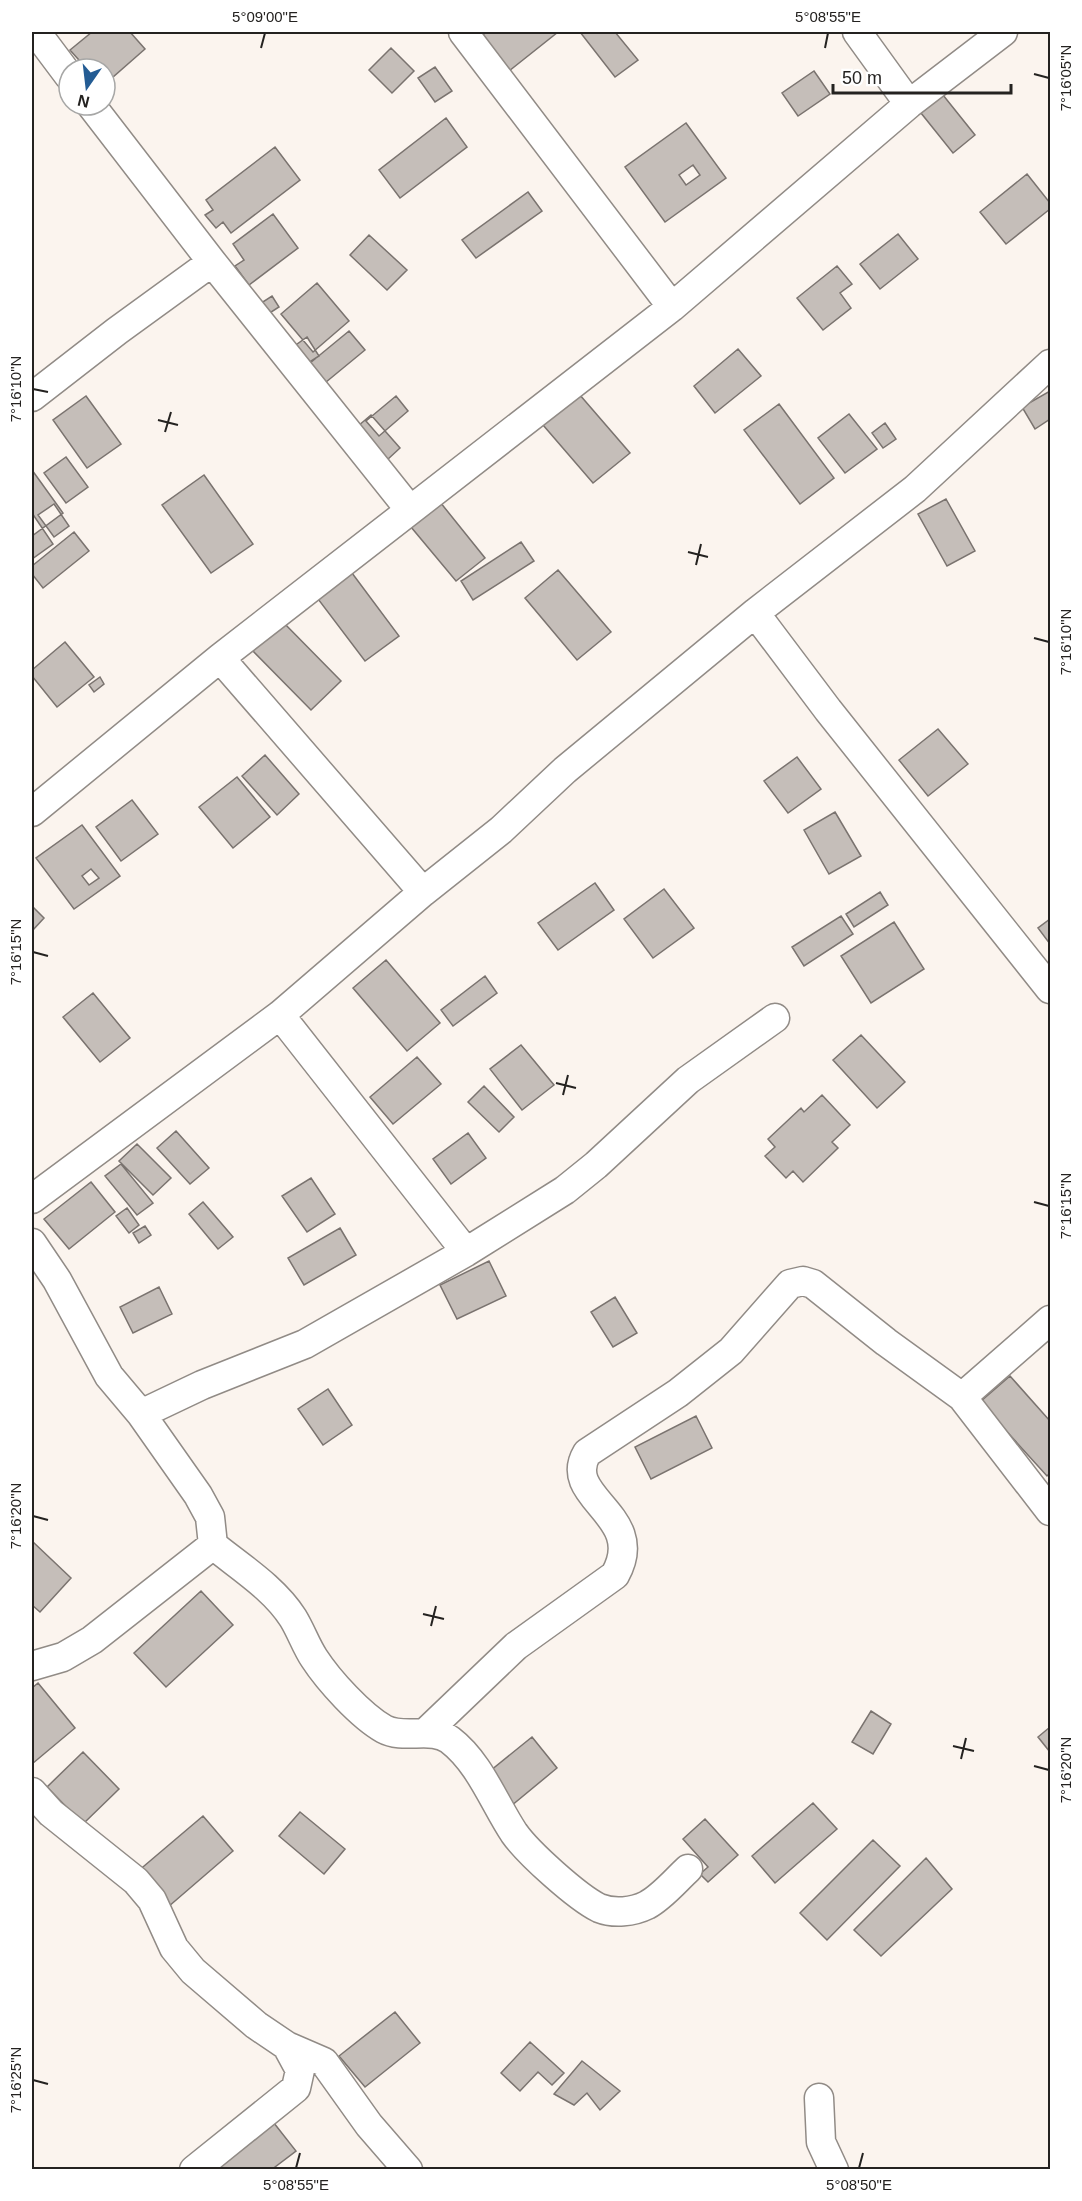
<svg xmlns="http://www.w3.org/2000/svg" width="1082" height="2201" viewBox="0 0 1082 2201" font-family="Helvetica,sans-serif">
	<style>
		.building { fill: #c5beb9; stroke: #7a736f; stroke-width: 1.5; fill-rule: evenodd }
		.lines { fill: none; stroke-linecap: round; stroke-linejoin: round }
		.minor-casing { stroke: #918b86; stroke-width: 31 }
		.minor { stroke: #fff; stroke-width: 28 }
		.ticks { fill: none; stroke: #242220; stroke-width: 2 }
		.neatline { fill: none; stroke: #242220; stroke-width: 2 }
		.ticks-label { font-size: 15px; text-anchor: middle; fill: #242220 }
	</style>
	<rect width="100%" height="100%" fill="#fbf4ee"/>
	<path class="building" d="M 92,32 L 130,32 L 145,49 L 105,84 L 105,69 L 87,69 L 70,50 Z
		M 487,32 L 558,32 L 509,71 L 481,36 Z
		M 580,32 L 615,32 L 638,60 L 615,77 Z
		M 391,48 L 414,71 L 392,93 L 369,70 Z
		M 435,67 L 452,91 L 435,102 L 418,78 Z
		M 814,71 L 830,94 L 798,116 L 782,93 Z
		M 943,95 L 975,135 L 953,153 L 921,113 Z
		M 446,118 L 467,147 L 400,198 L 379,170 Z
		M 686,123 L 726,178 L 665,222 L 625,167 ZM 693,165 L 700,175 L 686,185 L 679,175 Z
		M 275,147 L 300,180 L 231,233 L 223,222 L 216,228 L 205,215 L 213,210 L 206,200 Z
		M 1027,174 L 1050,203 L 1050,209 L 1006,244 L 980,212 Z
		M 528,192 L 542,211 L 476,258 L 462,240 Z
		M 273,214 L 298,248 L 249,285 L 235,266 L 244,260 L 233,244 Z
		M 898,234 L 918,259 L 880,289 L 860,264 Z
		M 369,235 L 407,270 L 387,290 L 350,255 Z
		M 837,266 L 852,284 L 840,293 L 851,308 L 823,330 L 797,298 Z
		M 317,283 L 349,321 L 313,352 L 281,314 Z
		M 272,296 L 279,307 L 262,318 L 255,307 Z
		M 349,331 L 365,350 L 320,387 L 304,368 Z
		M 307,337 L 319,356 L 305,365 L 293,347 Z
		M 738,349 L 761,376 L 715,413 L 694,386 Z
		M 573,387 L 630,453 L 593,483 L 537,418 Z
		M 1050,391 L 1050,419 L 1035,429 L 1022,407 Z
		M 86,396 L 121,444 L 87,468 L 53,420 Z
		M 396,396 L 408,411 L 379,436 L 366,421 Z
		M 779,404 L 834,478 L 800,504 L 744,430 Z
		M 849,414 L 877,449 L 845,473 L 818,438 Z
		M 371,415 L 400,448 L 387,460 L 358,426 Z
		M 885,423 L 896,439 L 883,448 L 872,433 Z
		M 66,457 L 88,487 L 66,503 L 44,473 Z
		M 32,470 L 63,513 L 32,536 Z
		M 204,475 L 253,544 L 211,573 L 162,505 Z
		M 436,497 L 485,558 L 456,581 L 406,521 Z
		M 946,499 L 975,551 L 947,566 L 918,514 Z
		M 54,504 L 69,526 L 54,537 L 38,515 Z
		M 32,513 L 53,544 L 32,559 Z
		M 74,532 L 89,551 L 43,588 L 32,574 L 32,566 Z
		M 521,542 L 534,561 L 473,600 L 461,581 Z
		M 349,569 L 399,636 L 365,661 L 315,595 Z
		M 558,570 L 611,632 L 577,660 L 525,598 Z
		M 280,619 L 341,681 L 311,710 L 250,648 Z
		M 65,642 L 94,677 L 57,707 L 32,676 L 32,670 Z
		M 100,677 L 104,684 L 94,692 L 89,685 Z
		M 938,729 L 968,764 L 928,796 L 899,760 Z
		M 265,755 L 299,794 L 277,815 L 242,776 Z
		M 797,757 L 821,789 L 788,813 L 764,781 Z
		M 237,777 L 270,817 L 233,848 L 199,807 Z
		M 132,800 L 158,834 L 121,861 L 96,827 Z
		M 835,812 L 861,856 L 829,874 L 804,830 Z
		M 82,825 L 120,876 L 74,909 L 36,858 ZM 91,869 L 99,878 L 89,885 L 82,876 Z
		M 595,883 L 614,910 L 558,950 L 538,923 Z
		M 664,889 L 694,928 L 653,958 L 624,919 Z
		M 880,892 L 888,905 L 854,927 L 846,914 Z
		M 32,906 L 44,918 L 32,931 Z
		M 841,916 L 853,934 L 804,966 L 792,947 Z
		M 1050,919 L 1050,944 L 1038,928 Z
		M 894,922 L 924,969 L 871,1003 L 841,956 Z
		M 386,960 L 440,1023 L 407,1051 L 353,988 Z
		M 485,976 L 497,993 L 453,1026 L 441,1010 Z
		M 93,993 L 130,1038 L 100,1062 L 63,1017 Z
		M 861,1035 L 905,1082 L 877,1108 L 833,1060 Z
		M 521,1045 L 554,1085 L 522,1110 L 490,1069 Z
		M 417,1057 L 441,1084 L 393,1124 L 370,1097 Z
		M 484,1086 L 514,1117 L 499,1132 L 468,1102 Z
		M 822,1095 L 850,1125 L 832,1142 L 838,1148 L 803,1182 L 793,1171 L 786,1178 L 765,1156 L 775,1147 L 768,1139 L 801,1108 L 804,1112 Z
		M 176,1131 L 209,1168 L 190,1184 L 157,1148 Z
		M 468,1133 L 486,1158 L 451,1184 L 433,1159 Z
		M 137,1144 L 171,1178 L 153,1195 L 119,1161 Z
		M 121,1164 L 153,1203 L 137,1215 L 105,1176 Z
		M 311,1178 L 335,1214 L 307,1232 L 282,1196 Z
		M 91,1182 L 115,1212 L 69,1249 L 44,1219 Z
		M 203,1202 L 233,1237 L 218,1249 L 189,1214 Z
		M 127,1208 L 139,1225 L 129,1233 L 116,1216 Z
		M 145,1226 L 151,1235 L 139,1243 L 133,1233 Z
		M 340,1228 L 356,1255 L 304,1285 L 288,1258 Z
		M 489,1261 L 506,1296 L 457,1319 L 440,1285 Z
		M 159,1287 L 172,1314 L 133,1333 L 120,1307 Z
		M 615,1297 L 637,1333 L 613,1347 L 591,1312 Z
		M 1010,1376 L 1050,1421 L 1050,1473 L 1047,1476 L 980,1402 Z
		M 328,1389 L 352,1425 L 323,1445 L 298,1409 Z
		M 696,1416 L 712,1448 L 651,1479 L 635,1447 Z
		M 32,1541 L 71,1578 L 40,1612 L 32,1605 Z
		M 201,1591 L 233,1625 L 166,1687 L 134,1653 Z
		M 38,1683 L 75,1728 L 32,1764 L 32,1688 Z
		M 871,1711 L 891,1724 L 873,1754 L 852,1742 Z
		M 1050,1727 L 1050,1752 L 1038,1737 Z
		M 532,1737 L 557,1768 L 511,1806 L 485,1775 Z
		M 83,1752 L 119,1789 L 83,1824 L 47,1787 Z
		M 813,1803 L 837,1829 L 775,1883 L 752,1856 Z
		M 300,1812 L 345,1849 L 324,1874 L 279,1836 Z
		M 203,1816 L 233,1851 L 168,1907 L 137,1872 Z
		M 705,1819 L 738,1855 L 708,1882 L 700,1874 L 708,1867 L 683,1839 Z
		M 873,1840 L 900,1866 L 827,1940 L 800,1913 Z
		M 926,1858 L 952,1889 L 881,1956 L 854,1930 Z
		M 395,2012 L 420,2043 L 365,2087 L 339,2056 Z
		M 530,2042 L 564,2073 L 552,2085 L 538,2072 L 520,2091 L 501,2073 Z
		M 582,2061 L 620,2091 L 600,2110 L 587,2093 L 574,2105 L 554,2094 Z
		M 270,2118 L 296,2151 L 271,2170 L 214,2170 Z"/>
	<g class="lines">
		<defs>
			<path id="minor" d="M 36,32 L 69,76
				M 463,32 L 672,307
				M 857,32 L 909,104
				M 91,105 L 212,262 L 410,510
				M 32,397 L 117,331 L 212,262
				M 755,613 L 828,710 L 1050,989
				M 220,658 L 423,892
				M 32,812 L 220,658 L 672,307 L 909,104 L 1003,32
				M 280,1015 L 466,1252
				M 32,1199 L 280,1015 L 423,892 L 501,830 L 565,770 L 755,613 L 915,489 L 1050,364
				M 32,1243 L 57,1280 L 109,1376 L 141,1414 L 198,1495 L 210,1517 L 213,1545 C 240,1567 274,1588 293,1618 C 301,1631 306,1646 314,1658 C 329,1681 361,1716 384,1729 C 404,1740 432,1726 450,1740 C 480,1763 494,1803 514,1833 C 528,1853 577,1897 599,1908 C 614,1914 633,1912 647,1905 C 662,1897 676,1880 688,1869
				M 962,1397 L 1050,1320
				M 141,1414 L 202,1385 L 305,1344 L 466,1252 L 565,1190 L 596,1165 L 688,1080 L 775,1018
				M 32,1666 L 63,1657 L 92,1640 L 213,1545
				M 425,1733 L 516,1646 L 615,1575 C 649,1515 560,1498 587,1453 L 678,1393 L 731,1351 L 790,1284 L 803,1281 L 813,1284 L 886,1342 L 962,1397 L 1050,1511
				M 32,1792 L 51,1813 L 136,1881 L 152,1900 L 174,1948 L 193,1971 L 256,2025 L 287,2046 L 324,2062 L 369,2125 L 408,2170
				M 819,2098 L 821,2142 L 834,2170
				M 194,2170 L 296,2088 L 300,2070 L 287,2046"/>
		</defs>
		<use href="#minor" class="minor-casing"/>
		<use href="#minor" class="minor"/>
	</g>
	<path class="ticks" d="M 261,48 L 265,33M 825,48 L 828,33M 1034,74 L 1049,78M 33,389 L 48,392M 158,420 L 178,425M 165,432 L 171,412M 688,552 L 708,557M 696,565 L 701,544M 1034,638 L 1049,642M 33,952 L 48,956M 556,1083 L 576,1088M 563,1095 L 568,1075M 1034,1202 L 1049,1206M 33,1516 L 48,1520M 423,1614 L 444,1619M 431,1626 L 436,1606M 953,1746 L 974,1751M 961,1759 L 966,1738M 1034,1766 L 1049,1770M 33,2080 L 48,2084M 296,2168 L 300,2153M 859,2168 L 863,2153"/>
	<rect width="1082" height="2201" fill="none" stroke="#ffffff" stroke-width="66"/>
	<g transform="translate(87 87) rotate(194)"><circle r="28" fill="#ffffff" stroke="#a7a7a6" stroke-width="1.5"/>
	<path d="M0-4.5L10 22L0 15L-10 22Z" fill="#245c94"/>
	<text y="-9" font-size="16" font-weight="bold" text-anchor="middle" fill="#242220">N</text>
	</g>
	<path d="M833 84v9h178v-9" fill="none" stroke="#242220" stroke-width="3"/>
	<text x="842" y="84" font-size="18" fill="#242220" stroke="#ffffff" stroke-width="4.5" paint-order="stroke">50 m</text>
	<rect x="33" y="33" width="1016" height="2135" class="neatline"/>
	<g class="ticks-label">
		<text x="265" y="22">5°09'00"E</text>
		<text x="828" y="22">5°08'55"E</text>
		<text transform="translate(1066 78) rotate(-90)" y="5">7°16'05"N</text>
		<text transform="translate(16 389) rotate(-90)" y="5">7°16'10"N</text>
		<text transform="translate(1066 642) rotate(-90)" y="5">7°16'10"N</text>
		<text transform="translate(16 952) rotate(-90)" y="5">7°16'15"N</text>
		<text transform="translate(1066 1206) rotate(-90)" y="5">7°16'15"N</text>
		<text transform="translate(16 1516) rotate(-90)" y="5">7°16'20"N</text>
		<text transform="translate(1066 1770) rotate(-90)" y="5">7°16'20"N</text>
		<text transform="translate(16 2080) rotate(-90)" y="5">7°16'25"N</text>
		<text x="296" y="2190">5°08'55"E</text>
		<text x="859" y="2190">5°08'50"E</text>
	</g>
</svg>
